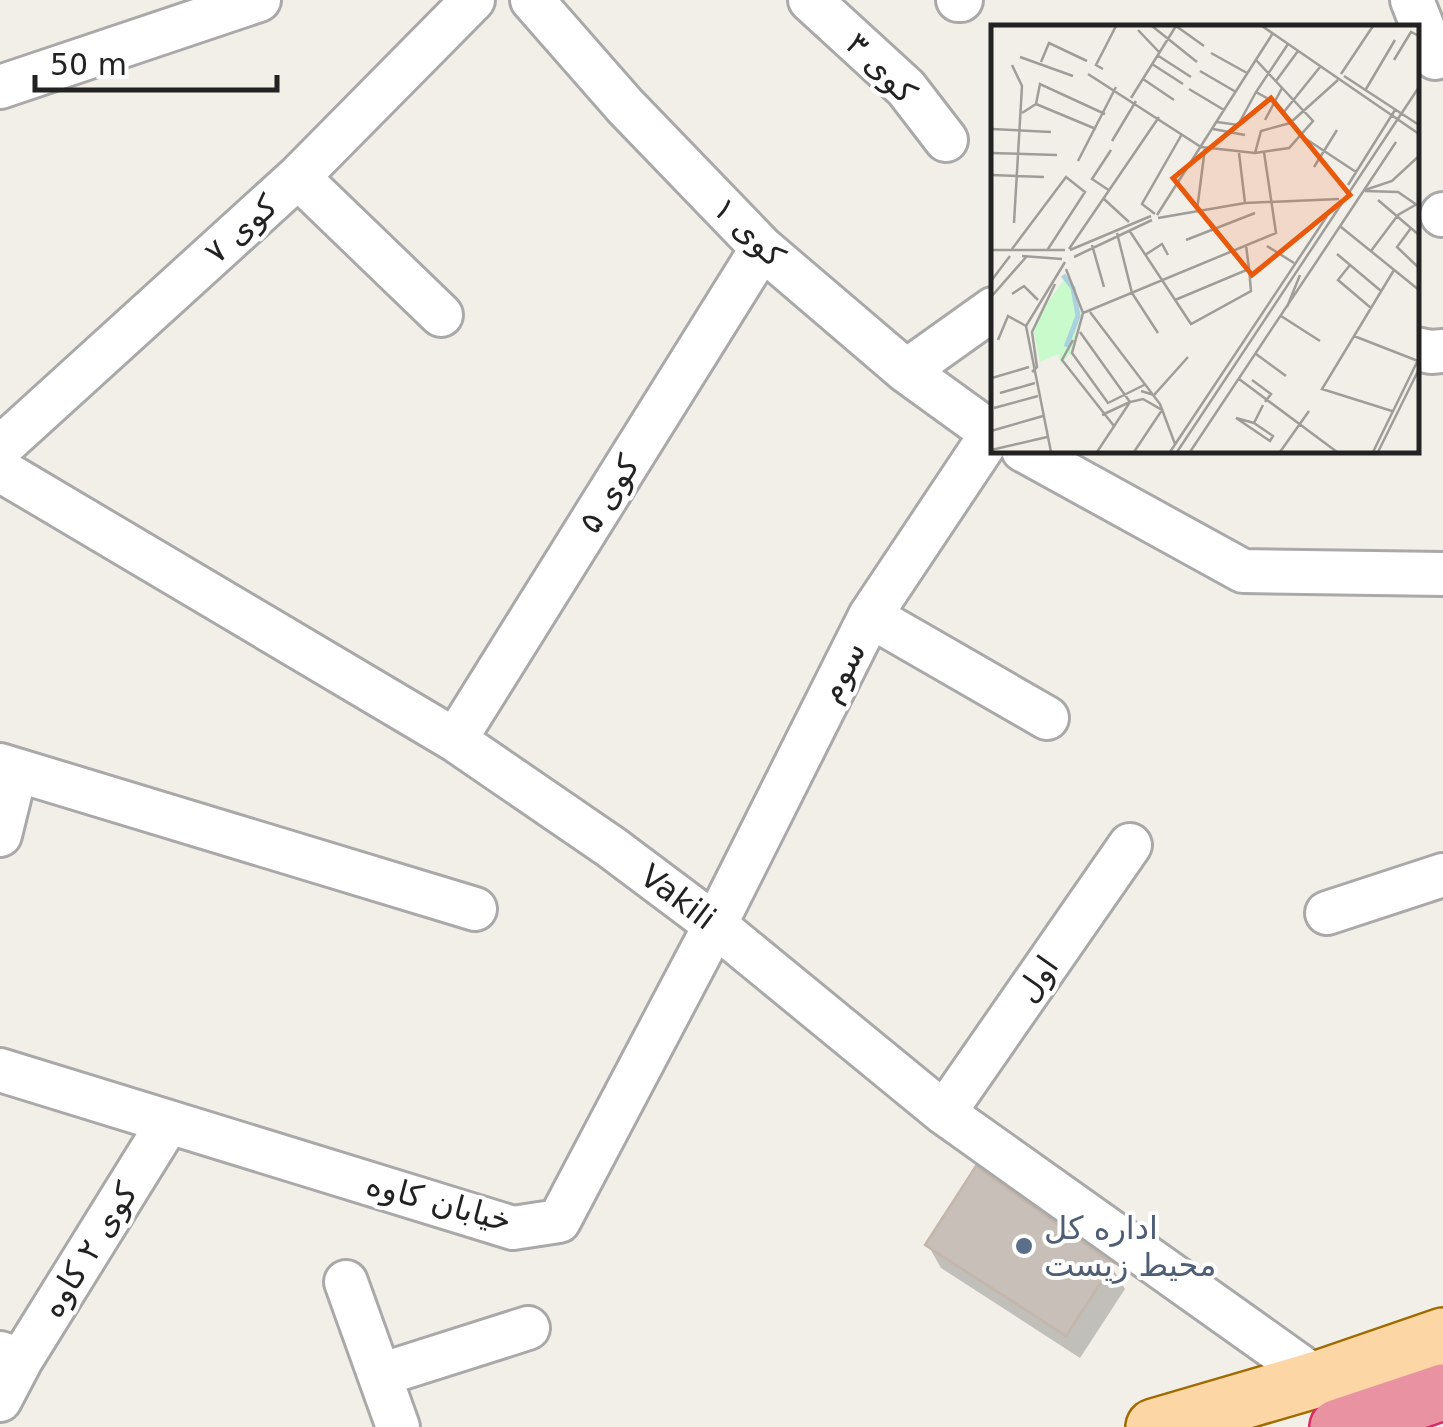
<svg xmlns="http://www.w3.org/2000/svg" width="1443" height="1427" viewBox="0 0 1443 1427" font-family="'DejaVu Sans','Noto Naskh Arabic',sans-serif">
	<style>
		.shadow { fill: #0003 }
		.building { fill: #c7bfb8; stroke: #c4b6ab; stroke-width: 2.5 }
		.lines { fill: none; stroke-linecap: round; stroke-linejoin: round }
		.minor-casing { stroke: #a9a9a9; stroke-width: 48 }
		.major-casing { stroke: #a06b00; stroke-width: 60 }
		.highway-casing { stroke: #dc2a67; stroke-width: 60 }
		.minor { stroke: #fff; stroke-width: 42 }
		.major { stroke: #fcd6a4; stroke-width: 55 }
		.highway { stroke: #e892a2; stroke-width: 55 }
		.service-dot { fill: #5c6f8a; stroke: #fff; stroke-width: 4 }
		.labels { text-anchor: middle; stroke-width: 8; stroke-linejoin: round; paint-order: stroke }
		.street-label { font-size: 32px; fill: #222; stroke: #fff }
		.service-label { font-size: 32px; fill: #4e5e75; stroke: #fff; text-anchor: start }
		.inset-river { fill: none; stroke: #aad3df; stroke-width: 5 }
		.inset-road { fill: none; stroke: #9f9d99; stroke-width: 2.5 }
		.view { fill: #e8590c; fill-opacity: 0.15; stroke: #e8590c; stroke-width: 5 }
		.inset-edge { fill: none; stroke: #222; stroke-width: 5 }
	</style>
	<rect width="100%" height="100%" fill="#f2efe9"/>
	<path class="shadow" d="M 928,1245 L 1111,1266 L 1125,1289 L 1080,1358 L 941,1268 Z"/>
	<path class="building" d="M 976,1166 L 1113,1264 L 1066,1336 L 925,1245 Z"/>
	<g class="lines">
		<defs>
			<path id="minor" d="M 532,0 L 625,106 L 762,248 L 906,371 L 993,434
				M 810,0 L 906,88 L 946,140
				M 958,0 L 961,0
				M 1412,0 L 1435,58
				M 0,87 L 259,0
				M 298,177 L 441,315
				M 1442,215 L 1443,214
				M 1416,349 L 1431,352 L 1443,351
				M 906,371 L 993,309
				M 0,448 L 298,177 L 473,0
				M 1023,450 L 1243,571 L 1443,574
				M 0,470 L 455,740 L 611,847 L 715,925 L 944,1113 L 1318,1379
				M 870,616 L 1047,718
				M 455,740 L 762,248
				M 0,765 L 475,909
				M 0,835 L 16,770
				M 1327,913 L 1443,875
				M 0,1070 L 513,1228 L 559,1221 L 715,925 L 870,616 L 992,433
				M 944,1113 L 1130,845
				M 346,1282 L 398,1427
				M 0,1353 L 21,1360 L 168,1123
				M 380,1375 L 528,1328
				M 0,1400 L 21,1360"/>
			<path id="major" d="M 1154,1427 L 1318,1379 L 1443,1336"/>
			<path id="highway" d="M 1338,1427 L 1443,1392"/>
		</defs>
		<use href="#minor" class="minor-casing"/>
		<use href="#major" class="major-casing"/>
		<use href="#highway" class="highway-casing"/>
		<use href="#minor" class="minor"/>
		<use href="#major" class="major"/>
		<use href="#highway" class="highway"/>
	</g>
	<circle class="service-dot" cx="1024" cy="1246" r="10"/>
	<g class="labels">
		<g class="street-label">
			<text transform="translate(881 68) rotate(45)" y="11">کوی ۳</text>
			<text transform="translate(241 229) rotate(-42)" y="11">کوی ۷</text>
			<text transform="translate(749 232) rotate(44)" y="11">کوی ۱</text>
			<text transform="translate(609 494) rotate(-58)" y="11">کوی ۵</text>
			<text transform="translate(842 672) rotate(-63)" y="11">سوم</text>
			<text transform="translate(678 897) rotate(37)" y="11">Vakili</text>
			<text transform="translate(1037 979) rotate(-55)" y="11">اول</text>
			<text transform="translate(439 1202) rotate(15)" y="11">خیابان کاوه</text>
			<text transform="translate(89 1250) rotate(-58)" y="11">کوی ۲ کاوه</text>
		</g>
		<g class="service-label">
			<text x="1044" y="1239">اداره کل<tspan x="1044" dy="37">محیط زیست</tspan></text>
		</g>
	</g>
	<g transform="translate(991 25)">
		<rect width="428" height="428" fill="#f2efe9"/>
		<path d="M 75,252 L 90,288 L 80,328 L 70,339 L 67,329 L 49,337 L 43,308 L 49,288 Z" fill="#c8facc"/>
		<path class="inset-river" d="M 72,250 L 82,263 L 87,291 L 75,322"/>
		<path class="inset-road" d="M 161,1 L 206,37M 185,1 L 213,21M 271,1 L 428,109M 147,5 L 168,27M 220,28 L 256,48M 166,30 L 200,52M 29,32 L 82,51M 403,35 L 420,7 L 428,11M 50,37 L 58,18 L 96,36M 161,39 L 192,59M 21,40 L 31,61 L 23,198M 112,44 L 105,40 L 125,1M 209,46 L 245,67M 97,49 L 210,122 L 264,128 L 298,123 L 322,96 L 265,35M 350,49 L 382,1M 353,51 L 428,100M 152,54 L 183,75M 285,56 L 307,26M 198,64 L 233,85M 375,64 L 404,15M 140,73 L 185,1M 283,77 L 265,67 L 297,19M 45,79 L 105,104M 31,88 L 45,79 L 49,59 L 114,89M 292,88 L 329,42M 274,95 L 291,63M 226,97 L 247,100 L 265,67M 0,104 L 60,107M 222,104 L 254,110M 312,112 L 365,147M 121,116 L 145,76M 0,128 L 66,130M 248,128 L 254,178M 264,128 L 270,106 L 299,98 L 347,55M 87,136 L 125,62M 323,142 L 346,105M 0,150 L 53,152M 357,160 L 404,85M 374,165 L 401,156 L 428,131M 119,166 L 101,154 L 120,125M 374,166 L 407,167 L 426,180M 113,174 L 138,197M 387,175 L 428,210M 206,185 L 214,123M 164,189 L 151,179 L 191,109M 166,190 L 282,8M 167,193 L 254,178 L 348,174M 350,202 L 428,265M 420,203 L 406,222 L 428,243M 138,205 L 200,299 L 260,266 L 258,244M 126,208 L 141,268 L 167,308M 195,215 L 264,188M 101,220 L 113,262M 276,221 L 303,238M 21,224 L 75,152 L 94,167 L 57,224M 78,224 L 168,92M 0,225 L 74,225M 79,225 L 160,191M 380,226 L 407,190 L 426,179M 346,229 L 390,266M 154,230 L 171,219 L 177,230M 31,231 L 71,234M 83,232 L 161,195M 359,240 L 347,255 L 380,283M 75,244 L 92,288 L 81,328 L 117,378 L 155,359M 0,256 L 19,231M 21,269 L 33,261 L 47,275M 0,272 L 36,231M 184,275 L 258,244 L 255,220M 296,282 L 309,250M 99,287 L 169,379 L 184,419M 92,288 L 285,208 L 273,127M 290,291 L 329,316M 89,307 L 139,377 L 111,390M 363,311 L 427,336M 7,315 L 17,291 L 35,301M 82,315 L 71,335 L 123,401M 265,329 L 295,351M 41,347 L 46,342 L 41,307 L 64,259M 1,353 L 38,342M 248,354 L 346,427M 261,355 L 280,369 L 274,377M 150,366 L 163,370 L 197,332M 9,368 L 44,358M 3,383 L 47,371M 401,386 L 331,364 L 403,245M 263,398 L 282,411 L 279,416 L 245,393 L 263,398 L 272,380M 0,406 L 52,391M 0,425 L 56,412M 60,427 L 35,301 L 74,237M 106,427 L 139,377 L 152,374 L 171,385 L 143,427M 179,427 L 336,191M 186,427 L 428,62M 199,427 L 405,117M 289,427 L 318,386M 382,427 L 428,333M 387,427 L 428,344"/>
		<path class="view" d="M 280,73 L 359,170 L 261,250 L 182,153 Z"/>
		<rect width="428" height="428" class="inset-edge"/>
	</g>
	<path d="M35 75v15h242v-15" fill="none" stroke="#222222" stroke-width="5"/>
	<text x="50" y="75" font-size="30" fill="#222222" stroke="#ffffff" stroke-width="8" paint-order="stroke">50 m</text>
</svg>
